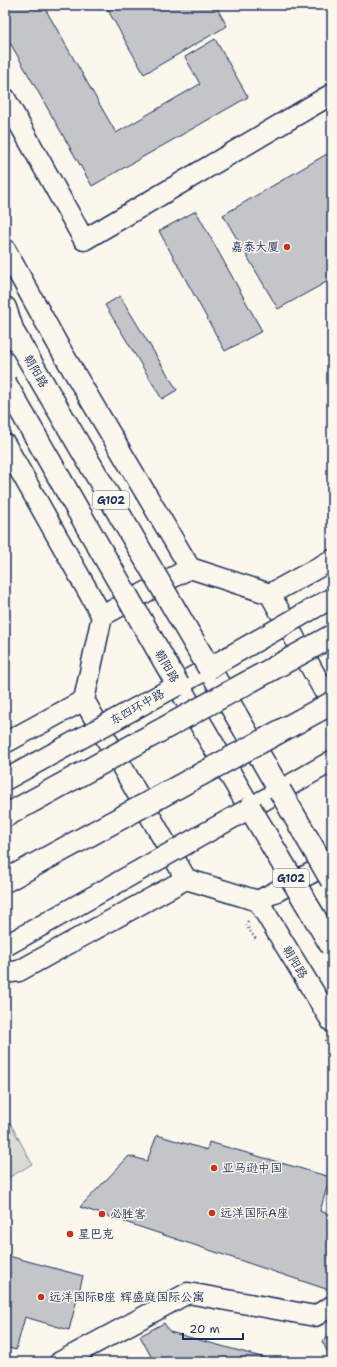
<svg xmlns="http://www.w3.org/2000/svg" width="337" height="1367" viewBox="0 0 337 1367" font-family="'Shantell Sans','LXGW WenKai TC',sans-serif">
	<style>
		.green { fill: #dadad7; stroke: #7a849a }
		.building { fill: #c3c5c9; stroke: #1b2f5e }
		.lines { fill: none; stroke-linecap: round; stroke-linejoin: round }
		.minor-casing { stroke: #1b2f5e; stroke-width: 23 }
		.highway-casing { stroke: #1b2f5e; stroke-width: 25 }
		.path { stroke: #1b2f5e; stroke-width: 2.5; stroke-dasharray: 1 3; stroke-linecap: butt }
		.minor { stroke: #fbf7ec; stroke-width: 20 }
		.highway { stroke: #fbf7ec; stroke-width: 22 }
		.minor-bridge-casing { stroke: #1b2f5e; stroke-width: 23; stroke-linecap: butt }
		.highway-bridge-casing { stroke: #1b2f5e; stroke-width: 25; stroke-linecap: butt }
		.minor-bridge { stroke: #fbf7ec; stroke-width: 20 }
		.highway-bridge { stroke: #fbf7ec; stroke-width: 22 }
		.poi-dot { fill: #c8321e; stroke: #fbf7ec; stroke-width: 1.5 }
		.labels { text-anchor: middle; stroke-width: 3; stroke-linejoin: round; paint-order: stroke }
		.shield { fill: #fbf7ec; stroke: #5e6b89; stroke-width: 1 }
		.shield-label { font-size: 11px; font-weight: bold; fill: #1b2f5e }
		.poi-label { font-size: 12px; fill: #1b2f5e; stroke: #fbf7ec; text-anchor: start }
		.street-label { font-size: 12px; fill: #1b2f5e; stroke: #fbf7ec }
	</style>
	<rect width="100%" height="100%" fill="#fbf7ec"/>
	<filter id="ink" filterUnits="userSpaceOnUse"><feTurbulence type="fractalNoise" baseFrequency=".025" numOctaves="2"/><feDisplacementMap in="SourceGraphic" scale="8" xChannelSelector="R" yChannelSelector="G"/><feConvolveMatrix kernelMatrix="1 2 1 2 8 2 1 2 1" color-interpolation-filters="sRGB"/></filter>
	<g filter="url(#ink)">
		<path class="green" d="M 5,1113 L 32,1164 L 5,1180 Z"/>
		<path class="building" d="M 5,5 L 43,5 L 116,133 L 200,84 L 185,57 L 215,39 L 248,97 L 92,186 L 5,34 Z
			M 105,5 L 215,5 L 227,26 L 144,74 Z
			M 332,151 L 332,279 L 278,309 L 223,215 Z
			M 196,211 L 262,331 L 225,351 L 159,231 Z
			M 120,296 L 177,390 L 162,399 L 105,305 Z
			M 157,1135 L 207,1150 L 209,1142 L 330,1177 L 320,1211 L 332,1215 L 332,1278 L 329,1290 L 80,1207 L 129,1156 L 147,1161 Z
			M 5,1255 L 83,1276 L 69,1330 L 25,1317 L 16,1350 L 5,1347 Z
			M 164,1323 L 170,1332 L 269,1359 L 277,1357 L 280,1362 L 154,1362 L 140,1336 Z
			M 332,1335 L 332,1361 L 322,1341 Z"/>
		<g class="lines">
			<defs>
				<path id="minor" d="M 5,98 L 84,240 L 332,94
					M 5,249 L 62,352 L 190,568
					M 5,444 L 102,616
					M 270,594 L 332,560
					M 314,608 L 332,598
					M 178,685 L 209,668
					M 332,705 L 270,594 L 190,568 L 102,616 L 84,700 L 186,879 L 258,901 L 332,862
					M 5,743 L 84,700
					M 250,808 L 332,761
					M 258,901 L 332,1022
					M 5,973 L 19,971 L 186,879
					M 60,1362 L 188,1293 L 315,1316 L 332,1306"/>
				<path id="highway" d="M 5,308 L 13,332
					M 209,668 L 280,791
					M 178,685 L 250,808"/>
			</defs>
			<use href="#minor" class="minor-casing"/>
			<use href="#highway" class="highway-casing"/>
			<path class="path" d="M 248,921 L 246,924 L 251,933 L 257,940
				M 325,1040 L 332,1052"/>
			<use href="#minor" class="minor"/>
			<use href="#highway" class="highway"/>
			<defs>
				<path id="minor-bridge" d="M 209,668 L 314,608
					M 5,780 L 178,685
					M 7,945 L 250,808"/>
				<path id="highway-bridge" d="M 13,332 L 209,668
					M 5,383 L 178,685
					M 280,791 L 332,881
					M 250,808 L 332,947
					M 5,816 L 332,636
					M 5,881 L 332,703"/>
			</defs>
			<use href="#minor-bridge" class="minor-bridge-casing"/>
			<use href="#highway-bridge" class="highway-bridge-casing"/>
			<use href="#minor-bridge" class="minor-bridge"/>
			<use href="#highway-bridge" class="highway-bridge"/>
		</g>
	</g>
	<g class="poi-dot">
		<circle cx="287" cy="247" r="4"/>
		<circle cx="214" cy="1168" r="4"/>
		<circle cx="212" cy="1213" r="4"/>
		<circle cx="102" cy="1214" r="4"/>
		<circle cx="70" cy="1234" r="4"/>
		<circle cx="41" cy="1297" r="4"/>
	</g>
	<g class="labels">
		<g class="shield">
			<rect x="93" y="491" width="36" height="18" rx="3"/>
			<rect x="273" y="869" width="36" height="18" rx="3"/>
		</g>
		<g class="shield-label">
			<text x="111" y="504">G102</text>
			<text x="291" y="882">G102</text>
		</g>
		<g class="poi-label">
			<text x="279" y="251" text-anchor="end">嘉泰大厦</text>
			<text x="222" y="1172">亚马逊中国</text>
			<text x="220" y="1217">远洋国际A座</text>
			<text x="110" y="1218">必胜客</text>
			<text x="78" y="1238">星巴克</text>
			<text x="49" y="1301">远洋国际B座 辉盛庭国际公寓</text>
		</g>
		<g class="street-label">
			<text transform="translate(36 371) rotate(60)" y="4">朝阳路</text>
			<text transform="translate(167 666) rotate(60)" y="4">朝阳路</text>
			<text transform="translate(137 707) rotate(-29)" y="4">东四环中路</text>
			<text transform="translate(295 962) rotate(59)" y="4">朝阳路</text>
		</g>
	</g>
	<rect width="337" height="1367" fill="none" stroke="#fbf7ec" stroke-width="20"/>
	<rect x="10" y="10" width="317" height="1347" fill="none" stroke="#1b2f5e" stroke-width="1.5" filter="url(#ink)"/>
	<path d="M183 1333v6h60v-6" fill="none" stroke="#1b2f5e" stroke-width="2"/>
	<text x="189" y="1333" font-size="12" fill="#1b2f5e" stroke="#fbf7ec" stroke-width="3" paint-order="stroke">20 m</text>
</svg>
